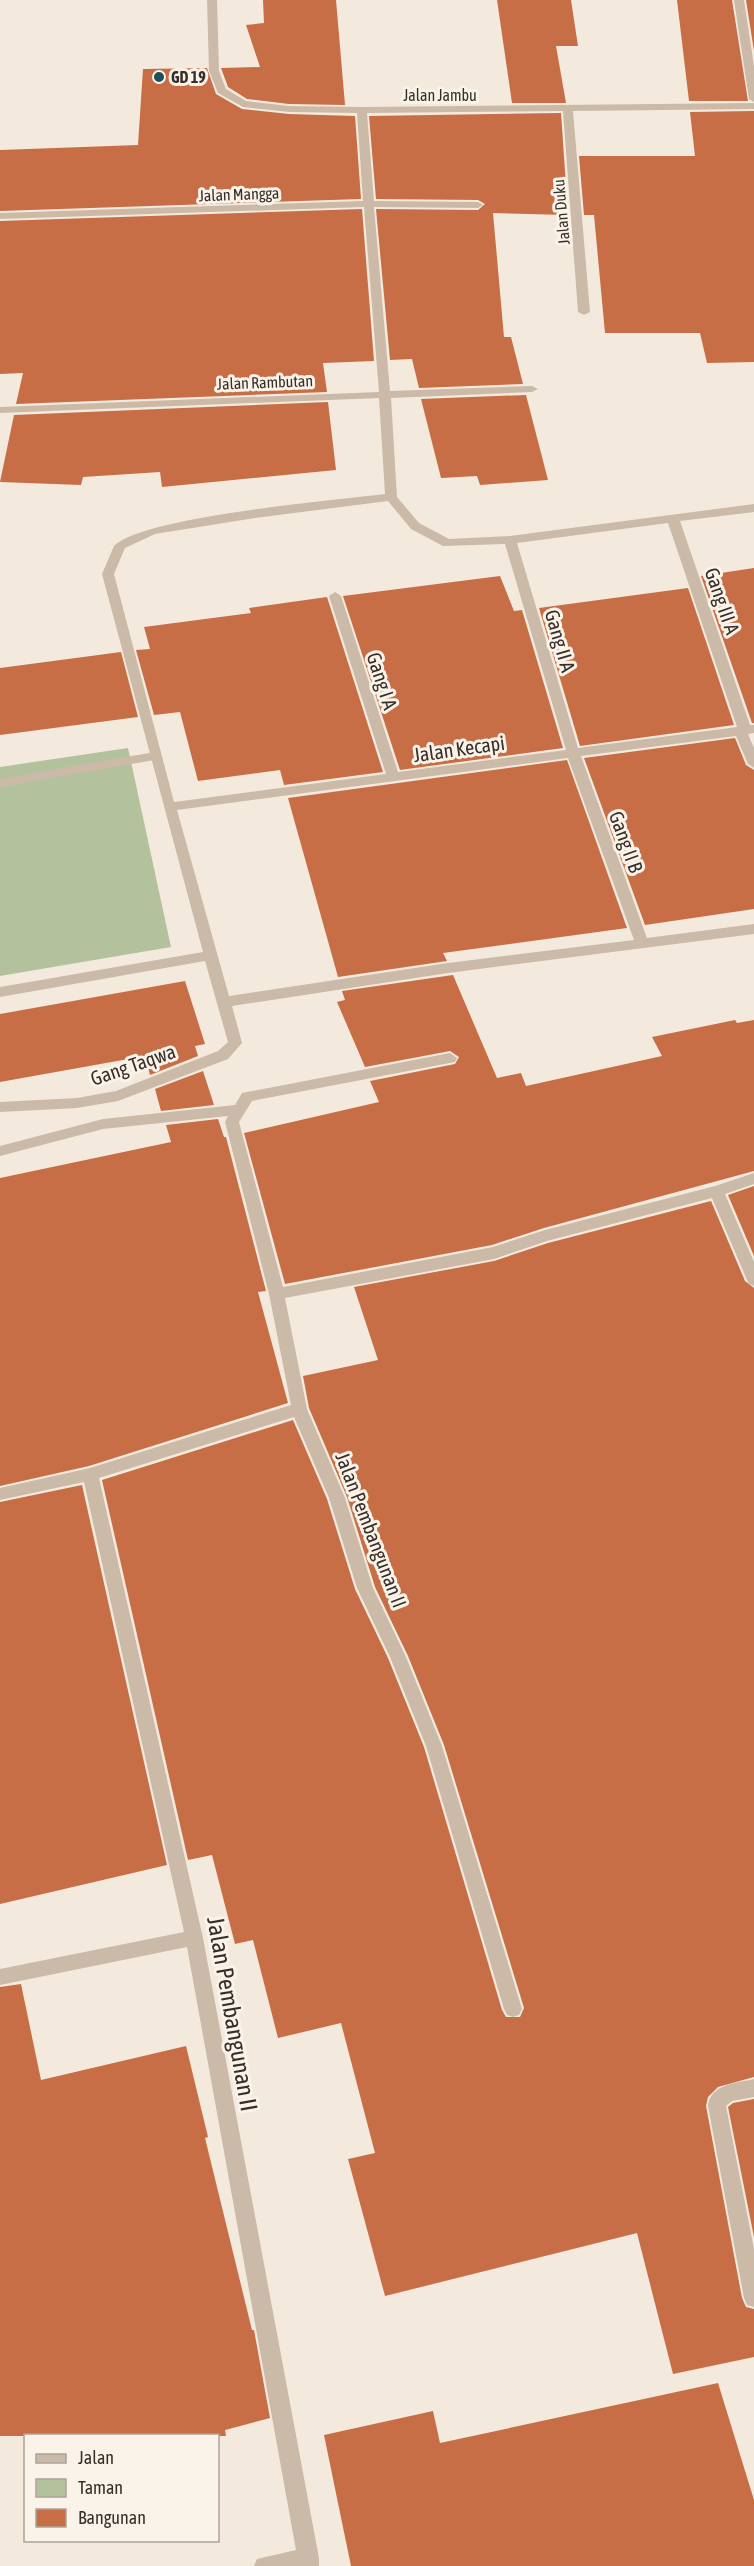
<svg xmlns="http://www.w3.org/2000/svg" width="754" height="2566" viewBox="0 0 754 2566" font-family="'Asap Condensed',sans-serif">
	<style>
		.green { fill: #b3c29c }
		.building { fill: #c76e46 }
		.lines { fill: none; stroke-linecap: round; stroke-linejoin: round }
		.lane { fill: #cbbaa8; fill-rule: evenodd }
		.street { fill: #cbbaa8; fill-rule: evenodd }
		.poi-dot { fill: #1d525a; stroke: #faf3e9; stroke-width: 2 }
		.labels { text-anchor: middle; stroke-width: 6; stroke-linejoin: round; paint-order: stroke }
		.far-poi-label { font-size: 16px; font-weight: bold; fill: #382e29; stroke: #faf3e9; text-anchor: start }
		.far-street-label { font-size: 16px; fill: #382e29; stroke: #faf3e9 }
		.street-label { font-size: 20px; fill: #382e29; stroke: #faf3e9 }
		.near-street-label { font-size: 24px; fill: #382e29; stroke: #faf3e9 }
	</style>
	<rect width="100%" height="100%" fill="#f3eadd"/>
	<path class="green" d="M 128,748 L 171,947 L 0,976 L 0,767 Z"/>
	<path class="building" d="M 263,0 L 336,0 L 345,105 L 289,104 L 247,99 L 228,87 L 221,68 L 260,67 L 246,25 L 264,23 Z
		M 497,0 L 571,0 L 578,46 L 556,46 L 566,103 L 512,103 Z
		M 677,0 L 732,0 L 748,101 L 689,101 Z
		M 746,0 L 754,0 L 754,51 Z
		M 207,68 L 216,94 L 242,109 L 289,114 L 355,116 L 361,199 L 0,211 L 0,150 L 138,145 L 143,69 Z
		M 754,111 L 754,362 L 707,363 L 700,333 L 605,333 L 594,215 L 584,215 L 579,156 L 695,156 L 690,112 Z
		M 561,113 L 568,215 L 493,213 L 504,337 L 511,337 L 523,384 L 419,388 L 412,359 L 390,360 L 376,209 L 478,210 L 485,204 L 478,200 L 376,199 L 369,116 Z
		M 362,209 L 374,361 L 323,363 L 327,392 L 16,404 L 23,373 L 0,374 L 0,221 Z
		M 526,395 L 548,480 L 480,485 L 477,476 L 441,478 L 421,399 Z
		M 328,402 L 336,470 L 162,487 L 160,472 L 83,477 L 81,485 L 0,482 L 14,415 Z
		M 754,568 L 754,723 L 752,723 L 701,576 Z
		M 500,576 L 514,611 L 522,610 L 563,748 L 400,770 L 343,596 Z
		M 688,588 L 734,725 L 580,746 L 539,608 Z
		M 327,597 L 383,772 L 284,785 L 280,770 L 198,781 L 180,712 L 154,715 L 136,650 L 150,649 L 144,627 L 251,613 L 249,608 Z
		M 121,652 L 138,717 L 0,735 L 0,668 Z
		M 735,738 L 746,765 L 754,770 L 754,909 L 645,925 L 584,758 Z
		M 567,760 L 627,928 L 443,953 L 447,961 L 338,977 L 288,798 Z
		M 453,975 L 497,1078 L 521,1073 L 526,1086 L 662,1056 L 652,1037 L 735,1020 L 737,1023 L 754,1020 L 754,1171 L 544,1228 L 492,1245 L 285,1284 L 244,1133 L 379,1102 L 370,1081 L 455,1064 L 459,1057 L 450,1051 L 365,1067 L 337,1002 L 345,1000 L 342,991 Z
		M 185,981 L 205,1044 L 195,1046 L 198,1056 L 150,1075 L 145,1056 L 0,1082 L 0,1014 Z
		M 203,1071 L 214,1105 L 161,1111 L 155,1089 Z
		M 218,1119 L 224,1137 L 226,1137 L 266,1291 L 258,1292 L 288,1403 L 89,1466 L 0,1486 L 0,1178 L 171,1142 L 166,1125 Z
		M 754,1186 L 754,1256 L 728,1195 Z
		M 711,1201 L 745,1281 L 754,1288 L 754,2077 L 718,2087 L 708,2097 L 706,2106 L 742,2298 L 746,2307 L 754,2309 L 754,2357 L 673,2374 L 637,2233 L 385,2296 L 348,2159 L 375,2153 L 341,2023 L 278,2038 L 253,1940 L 235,1944 L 212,1855 L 188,1860 L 102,1480 L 293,1420 L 327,1499 L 355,1589 L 388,1658 L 424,1747 L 502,2010 L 506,2017 L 520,2017 L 524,2008 L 444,1745 L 408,1656 L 375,1587 L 347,1497 L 309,1408 L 303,1376 L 378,1360 L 354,1287 L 494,1261 L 548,1243 Z
		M 82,1485 L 167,1865 L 0,1904 L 0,1502 Z
		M 21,1984 L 41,2080 L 186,2046 L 208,2137 L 205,2138 L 252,2330 L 254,2330 L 270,2418 L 225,2430 L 226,2436 L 0,2436 L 0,1987 Z
		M 754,2099 L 754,2237 L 728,2107 L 733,2103 Z
		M 718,2383 L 754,2500 L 754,2566 L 351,2566 L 324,2435 L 433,2411 L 440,2443 Z"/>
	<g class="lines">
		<path class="lane" d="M 155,752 L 161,756 L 160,759 L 0,787 L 0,779 Z"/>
		<path class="street" d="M 207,0 L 217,0 L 219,71 L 226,89 L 246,101 L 289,106 L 362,107 L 754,103 L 754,109 L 573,111 L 590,312 L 584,315 L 578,312 L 563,111 L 367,113 L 374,201 L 478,202 L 483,205 L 478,208 L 374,207 L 390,391 L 532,386 L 538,389 L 532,392 L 391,398 L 397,497 L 419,523 L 449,539 L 510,536 L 754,504 L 754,512 L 680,521 L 750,725 L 754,725 L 754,733 L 748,734 L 754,748 L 754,768 L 748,764 L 736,736 L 581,756 L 647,938 L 754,924 L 754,934 L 448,973 L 232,1006 L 242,1043 L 228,1059 L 118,1101 L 77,1108 L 0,1112 L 0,1102 L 77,1098 L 116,1091 L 218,1051 L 228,1042 L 205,961 L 0,997 L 0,987 L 203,952 L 102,574 L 114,546 C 142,517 336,500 385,494 L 379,398 L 0,413 L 0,407 L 379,392 L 364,207 L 0,219 L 0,213 L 363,201 L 357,113 L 289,112 L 243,107 L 218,93 L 209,71 ZM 388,501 L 411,529 L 443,546 L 505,544 L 566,750 L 398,772 L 341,596 L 335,592 L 329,596 L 386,774 L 174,802 L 114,574 L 125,548 L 155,534 L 255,518 ZM 668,523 L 737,727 L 578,748 L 517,543 ZM 568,758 L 634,940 L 448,963 L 229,996 L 177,810 Z
			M 734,0 L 744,0 L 754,66 L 754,102 L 749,99 Z
			M 450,1053 L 457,1058 L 455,1062 L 252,1101 L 239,1122 L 283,1287 L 493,1247 L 545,1230 L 715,1186 L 754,1173 L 754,1184 L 725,1194 L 754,1262 L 754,1286 L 749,1284 L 747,1280 L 712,1198 L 547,1241 L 494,1259 L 285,1298 L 307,1409 L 345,1498 L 373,1588 L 406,1657 L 442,1746 L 522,2009 L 519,2015 L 513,2017 L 507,2015 L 504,2009 L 426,1746 L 390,1657 L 357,1588 L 329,1498 L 294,1417 L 99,1478 L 203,1938 L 319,2558 L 319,2566 L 254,2566 L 257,2559 L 296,2550 L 187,1947 L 0,1985 L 0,1969 L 184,1932 L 84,1482 L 0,1500 L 0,1488 L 90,1468 L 291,1405 L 269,1294 L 225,1122 L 228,1116 L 103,1129 L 0,1156 L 0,1146 L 103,1119 L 235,1105 L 242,1093 L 247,1092 Z
			M 754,2079 L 754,2097 L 732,2101 L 726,2106 L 754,2249 L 754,2307 L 747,2305 L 744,2298 L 708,2106 C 710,2084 737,2083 754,2079 Z"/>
	</g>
	<circle class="poi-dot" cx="159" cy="77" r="6"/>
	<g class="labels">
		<g class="far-poi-label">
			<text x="171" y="83">GD 19</text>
		</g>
		<g class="far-street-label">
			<text x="440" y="101">Jalan Jambu</text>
			<text transform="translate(239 194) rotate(-2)" y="6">Jalan Mangga</text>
			<text transform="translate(561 212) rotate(-95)" y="6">Jalan Duku</text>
			<text transform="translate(265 382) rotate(-2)" y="6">Jalan Rambutan</text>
		</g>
		<g class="street-label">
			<text transform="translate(722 601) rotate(71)" y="7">Gang III A</text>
			<text transform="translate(560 641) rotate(74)" y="7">Gang II A</text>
			<text transform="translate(382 681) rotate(72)" y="7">Gang I A</text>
			<text transform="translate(459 749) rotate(-8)" y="7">Jalan Kecapi</text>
			<text transform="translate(626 842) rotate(70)" y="7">Gang II B</text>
			<text transform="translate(133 1065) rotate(-19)" y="7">Gang Taqwa</text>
			<text transform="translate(371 1530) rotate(69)" y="7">Jalan Pembangunan II</text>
		</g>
		<g class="near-street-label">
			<text transform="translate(232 2014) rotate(80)" y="8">Jalan Pembangunan II</text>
		</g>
	</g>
	<rect x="24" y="2434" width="195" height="108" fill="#faf3e9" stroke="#aca49c" stroke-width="1.5"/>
	<rect x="36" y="2454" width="30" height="9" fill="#cbbaa8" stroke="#aca49c" stroke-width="1.5"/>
	<text x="78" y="2464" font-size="18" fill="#382e29">Jalan</text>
	<rect x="36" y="2479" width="30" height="18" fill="#b3c29c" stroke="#aca49c" stroke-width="1.5"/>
	<text x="78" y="2494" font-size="18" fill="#382e29">Taman</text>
	<rect x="36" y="2509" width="30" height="18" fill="#c76e46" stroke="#aca49c" stroke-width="1.5"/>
	<text x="78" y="2524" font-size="18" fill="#382e29">Bangunan</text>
</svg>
